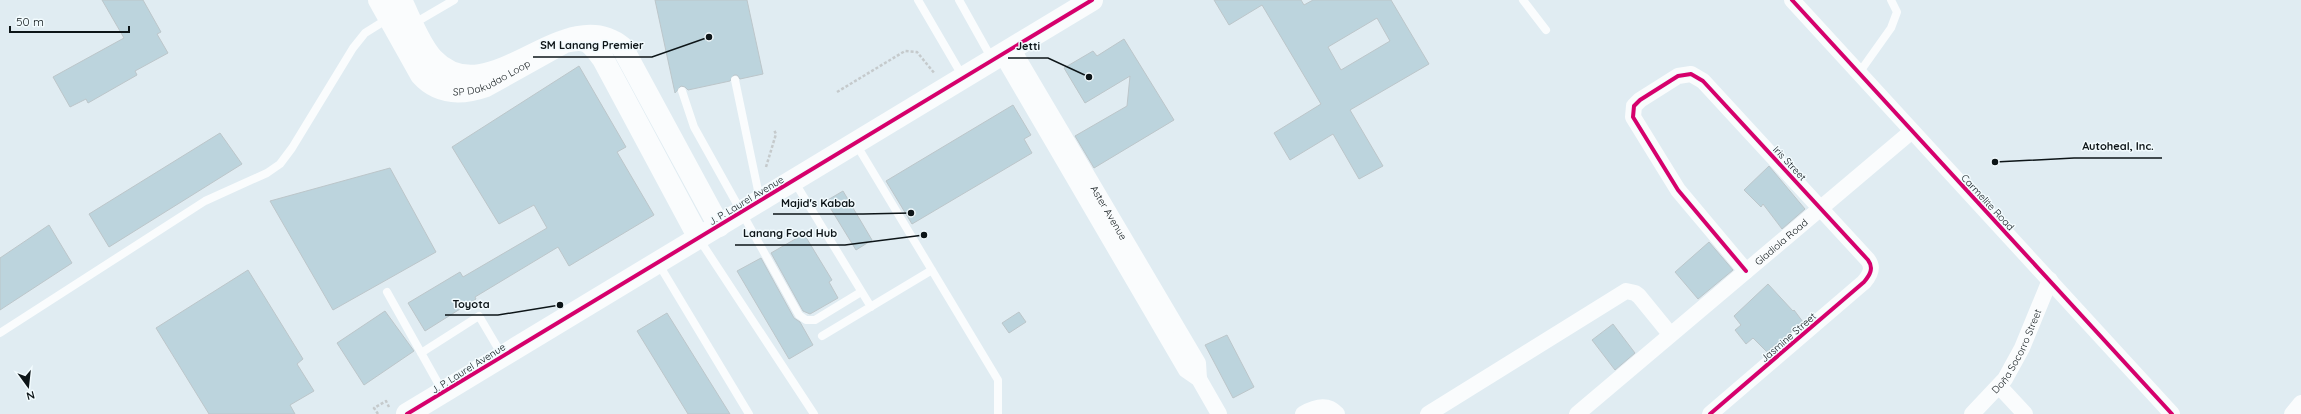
<svg xmlns="http://www.w3.org/2000/svg" width="2301" height="414" viewBox="0 0 2301 414" font-family="Quicksand,sans-serif">
	<style>
		.building { fill: #bcd4dd; stroke: #bcc6ca; fill-rule: evenodd }
		.lines { fill: none; stroke-linecap: round; stroke-linejoin: round }
		.path { stroke: #c5cacc; stroke-width: 2.5; stroke-dasharray: 3 2; stroke-linecap: butt }
		.lane { stroke: #fafcfd; stroke-width: 8 }
		.street { stroke: #fafcfd; stroke-width: 16 }
		.secondary { stroke: #fafcfd; stroke-width: 22 }
		.primary { stroke: #fafcfd; stroke-width: 22 }
		.cycleway-casing { stroke: #f2fbfe; stroke-width: 6 }
		.cycleway { stroke: #d6006c; stroke-width: 4 }
		.labels { text-anchor: middle; stroke-width: 3; stroke-linejoin: round; paint-order: stroke }
		.street-label { font-size: 10px; fill: #0d1518; stroke: #f2fbfe }
		.leader { fill: none; stroke: #0d1518; stroke-width: 1.5 }
		.callout-dot { fill: #0d1518; stroke: #f2fbfe; stroke-width: 1.5 }
		.callout-label { font-size: 11px; text-anchor: middle; font-weight: bold; fill: #0d1518; stroke: #f2fbfe; stroke-width: 3; stroke-linejoin: round; paint-order: stroke }
	</style>
	<rect width="100%" height="100%" fill="#e0ecf2"/>
	<path class="building" d="M 102,0 L 143,0 L 161,32 L 157,34 L 168,53 L 135,71 L 137,75 L 88,103 L 86,99 L 70,107 L 53,77 L 124,38 Z
		M 655,0 L 747,0 L 763,74 L 740,79 L 737,75 L 734,75 L 730,81 L 688,90 L 685,87 L 681,86 L 675,93 Z
		M 1214,0 L 1301,0 L 1304,5 L 1313,0 L 1391,0 L 1429,64 L 1350,110 L 1383,166 L 1359,179 L 1333,134 L 1290,160 L 1274,133 L 1321,104 L 1262,5 L 1229,25 ZM 1377,18 L 1390,41 L 1341,70 L 1328,47 Z
		M 1124,39 L 1174,120 L 1094,168 L 1075,136 L 1127,106 L 1130,76 L 1085,103 L 1064,68 L 1093,51 L 1097,56 Z
		M 579,66 L 626,147 L 617,152 L 654,215 L 569,266 L 558,247 L 475,297 L 476,299 L 425,331 L 408,303 L 460,272 L 463,277 L 547,228 L 534,205 L 499,224 L 452,147 Z
		M 1013,105 L 1031,135 L 1024,139 L 1032,153 L 912,224 L 886,181 Z
		M 220,133 L 242,164 L 109,247 L 89,214 Z
		M 1769,166 L 1805,209 L 1782,229 L 1763,204 L 1761,207 L 1744,190 Z
		M 390,168 L 436,252 L 333,310 L 270,201 Z
		M 843,191 L 872,240 L 856,250 L 826,201 Z
		M 49,225 L 72,263 L 0,310 L 0,258 Z
		M 804,234 L 832,280 L 829,282 L 838,298 L 810,314 L 803,311 L 771,253 Z
		M 1709,242 L 1733,270 L 1698,299 L 1675,272 Z
		M 761,258 L 794,318 L 800,322 L 813,345 L 789,359 L 737,271 Z
		M 248,270 L 303,359 L 297,364 L 314,391 L 290,405 L 295,414 L 209,414 L 156,328 Z
		M 1768,284 L 1793,311 L 1794,310 L 1803,322 L 1767,352 L 1753,338 L 1746,344 L 1735,330 L 1741,325 L 1734,316 Z
		M 385,311 L 414,351 L 364,385 L 337,343 Z
		M 1019,312 L 1026,322 L 1009,333 L 1002,323 Z
		M 667,313 L 730,414 L 688,414 L 637,331 Z
		M 1613,324 L 1635,353 L 1615,370 L 1592,340 Z
		M 1227,335 L 1254,387 L 1233,398 L 1205,345 Z"/>
	<g class="lines">
		<path class="path" d="M 837,92 L 905,51 L 917,52 L 935,74
			M 766,167 L 776,134 L 774,130
			M 378,414 L 374,408 L 386,401 L 389,407"/>
		<path class="lane" d="M 918,0 L 963,77
			M 959,0 L 992,59
			M 1523,0 L 1546,30
			M 413,24 L 454,0
			M 1859,73 L 1891,28 L 1897,12 L 1891,0
			M 735,80 L 760,200
			M 682,91 L 694,127 L 799,315 L 806,320 L 815,320 L 861,292
			M 856,144 L 998,380 L 998,414
			M 794,181 L 871,307
			M 699,239 L 814,414
			M 658,263 L 749,414
			M 387,292 L 443,392
			M 0,333 L 205,201 L 267,173 L 280,164 L 292,148 L 353,48 L 365,33 L 389,18
			M 822,336 L 932,270
			M 421,353 L 479,316 L 502,355"/>
		<g class="street">
			<path d="M 1792,0 L 2172,414"/>
			<path id="s1" d="M 1012,48 L 1198,363 L 1199,379"/>
			<path d="M 1002,55 L 1186,370 L 1199,379 L 1219,414"/>
			<path d="M 1999,386 L 2025,414"/>
			<path d="M 1303,414 C 1315,407 1327,403 1337,414"/>
			<path d="M 1428,414 L 1626,291 L 1635,293 L 1639,296 L 1670,334"/>
			<path id="s2" d="M 1577,414 L 1912,131"/>
			<path d="M 1710,414 L 1864,282 C 1870,275 1874,268 1868,260 L 1703,81 L 1691,74 L 1678,76 L 1640,100 L 1634,106 L 1633,117 L 1678,190 L 1746,271"/>
			<path id="s3" d="M 1972,414 L 2005,379 L 2022,348 L 2050,280"/>
			<path d="M 2292,414 L 2301,403"/>
		</g>
		<g class="secondary">
			<path id="s4" d="M 379,0 L 421,75 C 439,95 463,94 486,86 L 565,42 C 587,37 590,41 603,59 L 699,238"/>
			<path d="M 401,0 C 410,18 419,44 433,59 C 489,118 564,0 622,47 L 719,226"/>
		</g>
		<path class="primary" d="M 407,414 L 1092,0"/>
		<defs>
			<path id="cycleway" d="M 1792,0 L 2172,414
				M 407,414 L 1092,0
				M 1710,414 L 1864,282 C 1870,275 1874,268 1868,260 L 1703,81 L 1691,74 L 1678,76 L 1640,100 L 1634,106 L 1633,117 L 1678,190 L 1746,271"/>
		</defs>
		<use href="#cycleway" class="cycleway-casing"/>
		<use href="#cycleway" class="cycleway"/>
	</g>
	<g class="labels">
		<g class="street-label">
			<text dy="4" stroke="none"><textPath href="#s4" startOffset="164">SP Dakudao Loop</textPath></text>
			<text transform="translate(1790 163) rotate(47)" y="4">Iris Street</text>
			<text transform="translate(746 200) rotate(-31)" y="4">J. P. Laurel Avenue</text>
			<text transform="translate(1988 202) rotate(47)" y="4">Carmelite Road</text>
			<text dy="4" stroke="none"><textPath href="#s1" startOffset="191">Aster Avenue</textPath></text>
			<text dy="4" stroke="none"><textPath href="#s2" startOffset="267">Gladiola Road</textPath></text>
			<text transform="translate(1788 337) rotate(-41)" y="4">Jasmine Street</text>
			<text dy="4" stroke="none"><textPath href="#s3" startOffset="78">Doña Socorro Street</textPath></text>
			<text transform="translate(468 368) rotate(-32)" y="4">J. P. Laurel Avenue</text>
		</g>
	</g>
	<path class="leader" d="M709 37L652 57H533M1089 77L1048 58H1008M1995 162L2074 158H2162M911 213L863 214H773M924 235L845 245H735M560 305L498 315H445"/>
	<g class="callout-dot">
		<circle cx="709" cy="37" r="4"/>
		<circle cx="1089" cy="77" r="4"/>
		<circle cx="1995" cy="162" r="4"/>
		<circle cx="911" cy="213" r="4"/>
		<circle cx="924" cy="235" r="4"/>
		<circle cx="560" cy="305" r="4"/>
	</g>
	<g class="callout-label">
		<text x="592" y="49">SM Lanang Premier</text>
		<text x="1028" y="50">Jetti</text>
		<text x="2118" y="150">Autoheal, Inc.</text>
		<text x="818" y="207">Majid's Kabab</text>
		<text x="790" y="237">Lanang Food Hub</text>
		<text x="471" y="308">Toyota</text>
	</g>
	<g transform="translate(28 386) rotate(165)" stroke="#f2fbfe" stroke-width="3" paint-order="stroke">
	<path d="M0-3L7 15L0 10L-7 15Z" fill="#0d1518"/>
	<text y="-6" font-size="11" font-weight="bold" text-anchor="middle" fill="#0d1518">N</text>
	</g>
	<path d="M10 26v6h119v-6" fill="none" stroke="#0d1518" stroke-width="2"/>
	<text x="16" y="26" font-size="12" fill="#0d1518" stroke="#f2fbfe" stroke-width="3" paint-order="stroke">50 m</text>
</svg>
